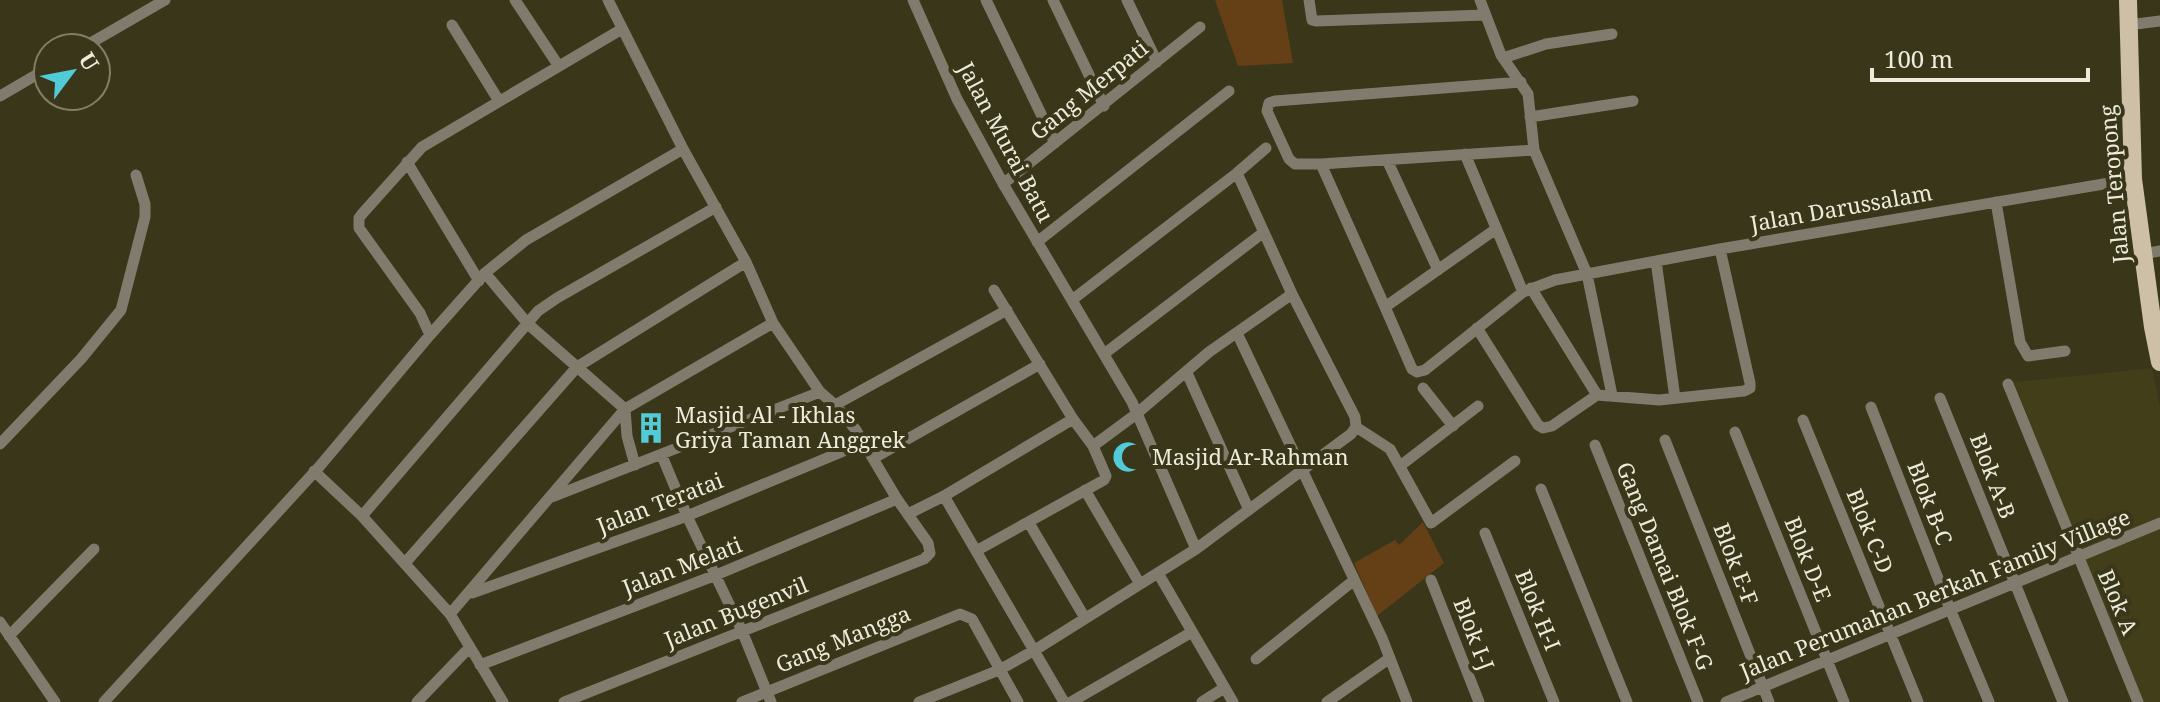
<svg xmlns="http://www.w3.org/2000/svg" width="2160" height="702" viewBox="0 0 2160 702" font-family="'Noto Serif',serif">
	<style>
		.built { fill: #413e19 }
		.green { fill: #653f16 }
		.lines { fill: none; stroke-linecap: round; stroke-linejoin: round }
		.minor { stroke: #817b6e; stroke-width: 11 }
		.primary { stroke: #cdc0a6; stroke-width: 18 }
		.labels { text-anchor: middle; stroke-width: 8; stroke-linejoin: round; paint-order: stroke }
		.street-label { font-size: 22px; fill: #edecdb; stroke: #39361a }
		.poi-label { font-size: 22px; fill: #edecdb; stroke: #39361a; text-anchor: start }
	</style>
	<rect width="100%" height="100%" fill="#39361a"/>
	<path class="built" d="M 2152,368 L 2160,406 L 2160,702 L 2141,702 L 2014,382 Z"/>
	<path class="green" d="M 1215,0 L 1282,0 L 1293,63 L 1238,66 Z
		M 1423,522 L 1444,563 L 1377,616 L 1354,563 L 1395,540 L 1399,545 Z"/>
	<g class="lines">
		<path class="minor" d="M 515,0 L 558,65
			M 913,0 L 957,99 L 1005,187 L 1132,402 L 1196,549
			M 986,0 L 1055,143
			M 1053,0 L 1104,106
			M 1127,0 L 1157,62
			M 1309,0 L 1312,20 L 1316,21 L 1485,15
			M 1480,0 L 1501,55 L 1528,94 L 1534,150 L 1587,274 L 1612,395
			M 452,25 L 499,101
			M 2128,25 L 2160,21
			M 82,48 L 165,0
			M 1503,58 L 1546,44 L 1612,34
			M 1521,82 L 1275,101 L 1269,103 L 1267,111 L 1289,159 L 1295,164 L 1321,164 L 1534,150
			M 0,96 L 48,68
			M 1530,117 L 1633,101
			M 1465,154 L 1523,292 L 1555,280 L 1720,249 L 2133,179
			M 1387,160 L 1438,270
			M 407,162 L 479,281
			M 1321,164 L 1385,307 L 1496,229
			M 1003,184 L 1200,27
			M 1996,202 L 2020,342 L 2028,356 L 2065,351
			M 1037,242 L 1229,91
			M 2143,254 L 2160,251
			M 1656,261 L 1675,398
			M 485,273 L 528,324 L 625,409 L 627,436 L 635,465
			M 1531,288 L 1597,395 L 1659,400 L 1744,391 L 1750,388 L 1750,383 L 1720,249
			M 1072,300 L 1237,173 L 1266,148
			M 1385,307 L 1412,369 L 1417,372 L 1425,370 L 1523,292
			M 1477,328 L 1538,425 L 1543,428 L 1552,426 L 1597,395
			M 1237,333 L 1382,638 L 1407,702
			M 430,335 L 485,273 L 526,240 L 683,149
			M 1104,354 L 1264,232
			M 1187,373 L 1249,510
			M 2008,384 L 2138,702
			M 1423,388 L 1453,426
			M 1940,398 L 2063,702
			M 835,405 L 1007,310
			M 1871,407 L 1950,609 L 1989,702
			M 1803,420 L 1918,702
			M 1356,427 L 1390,449 L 1431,523 L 1515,461
			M 1735,432 L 1844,702
			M 1665,440 L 1769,702
			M 0,444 L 81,359 L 121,310 L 145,217 L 145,204 L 136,175
			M 1595,445 L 1698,702
			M 1093,446 L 1135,415 L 1209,352 L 1292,294
			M 662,456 L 687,516 L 742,631 L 771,702
			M 874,458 L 1040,364
			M 1400,466 L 1478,406
			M 314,471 L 362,516 L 450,614 L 503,702
			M 1541,489 L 1627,702
			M 1085,490 L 1140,584
			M 944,496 L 1064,702
			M 552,497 L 820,392
			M 908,514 L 944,496 L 1073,419
			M 362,516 L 538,311 L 557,298 L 716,207
			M 1029,523 L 1085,618
			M 1485,533 L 1554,702
			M 976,551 L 1104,480 L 1106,476 L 1093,446 L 1073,419 L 994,290
			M 405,563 L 577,367 L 746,262
			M 1158,573 L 1233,702
			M 1431,580 L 1479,702
			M 472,593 L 687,516 L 863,443
			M 450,614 L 625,409 L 773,323
			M 0,622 L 55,702
			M 9,636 L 94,549
			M 1256,659 L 1353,581
			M 480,665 L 716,575 L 897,499
			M 104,702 L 319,467 L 430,335 L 420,313 L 359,228 L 359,218 L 362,214 L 422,147 L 622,29
			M 417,702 L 470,647
			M 564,702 L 924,559 L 930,553 L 928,543 L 897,499 L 856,430 L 835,405 L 820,392 L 773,323 L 746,262 L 683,149 L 608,0
			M 742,702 L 960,614 L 972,619 L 1018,702
			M 919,702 L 999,670 L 1035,650 L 1196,549 L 1351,434 L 1356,427 L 1355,417 L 1292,294 L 1237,173
			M 1071,702 L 1192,632
			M 1202,702 L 1224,688
			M 1327,702 L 1390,658
			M 1726,702 L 2160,523"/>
		<path class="primary" d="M 2128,0 L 2133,179 L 2153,327 L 2160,362"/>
	</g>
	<defs>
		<symbol id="building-bare" viewBox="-9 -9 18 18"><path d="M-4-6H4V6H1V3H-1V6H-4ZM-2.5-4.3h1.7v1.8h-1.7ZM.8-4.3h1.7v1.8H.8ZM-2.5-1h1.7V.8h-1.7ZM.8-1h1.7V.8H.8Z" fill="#52cbd8" stroke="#39361a" stroke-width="2.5" paint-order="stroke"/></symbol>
		<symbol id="mosque-bare" viewBox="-9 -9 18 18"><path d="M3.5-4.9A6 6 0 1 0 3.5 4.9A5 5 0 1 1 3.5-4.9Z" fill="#52cbd8" stroke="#39361a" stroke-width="2.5" paint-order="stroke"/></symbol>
	</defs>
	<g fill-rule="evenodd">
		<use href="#building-bare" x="629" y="406" width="44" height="44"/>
		<use href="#mosque-bare" x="1106" y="435" width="44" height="44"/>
	</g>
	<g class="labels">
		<g class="street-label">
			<text transform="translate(1089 90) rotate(-39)" y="8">Gang Merpati</text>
			<text transform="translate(1006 142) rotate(62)" y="8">Jalan Murai Batu</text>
			<text transform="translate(2114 184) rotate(-95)" y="8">Jalan Teropong</text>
			<text transform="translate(1841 208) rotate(-10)" y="8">Jalan Darussalam</text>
			<text transform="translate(1993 476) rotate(69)" y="8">Blok A-B</text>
			<text transform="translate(660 503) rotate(-21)" y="8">Jalan Teratai</text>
			<text transform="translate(1930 503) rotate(69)" y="8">Blok B-C</text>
			<text transform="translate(1870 531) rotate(68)" y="8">Blok C-D</text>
			<text transform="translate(1808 559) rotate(68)" y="8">Blok D-E</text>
			<text transform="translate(1736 564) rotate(69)" y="8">Blok E-F</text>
			<text transform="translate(682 566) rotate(-21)" y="8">Jalan Melati</text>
			<text transform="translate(1665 566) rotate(68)" y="8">Gang Damai Blok F-G</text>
			<text transform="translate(1935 594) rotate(-22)" y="8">Jalan Perumahan Berkah Family Village</text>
			<text transform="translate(2118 602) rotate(67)" y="8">Blok A</text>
			<text transform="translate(1538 610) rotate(68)" y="8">Blok H-I</text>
			<text transform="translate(736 612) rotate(-22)" y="8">Jalan Bugenvil</text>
			<text transform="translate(1474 634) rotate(69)" y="8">Blok I-J</text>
			<text transform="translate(843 639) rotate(-22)" y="8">Gang Mangga</text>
		</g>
		<g class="poi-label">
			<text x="675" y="423">Masjid Al - Ikhlas<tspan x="675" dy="25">Griya Taman Anggrek</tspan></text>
			<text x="1152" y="465">Masjid Ar-Rahman</text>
		</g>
	</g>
	<g transform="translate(72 72) rotate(58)"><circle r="38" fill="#39361a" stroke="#817f67" stroke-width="2"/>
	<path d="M0-6L14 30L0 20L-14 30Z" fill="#52cbd8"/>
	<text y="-12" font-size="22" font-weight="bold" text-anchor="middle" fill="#edecdb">U</text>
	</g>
	<path d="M1872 68v12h216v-12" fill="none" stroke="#edecdb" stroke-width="4"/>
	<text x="1884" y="68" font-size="24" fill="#edecdb" stroke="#39361a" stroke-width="6" paint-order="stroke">100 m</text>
</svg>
